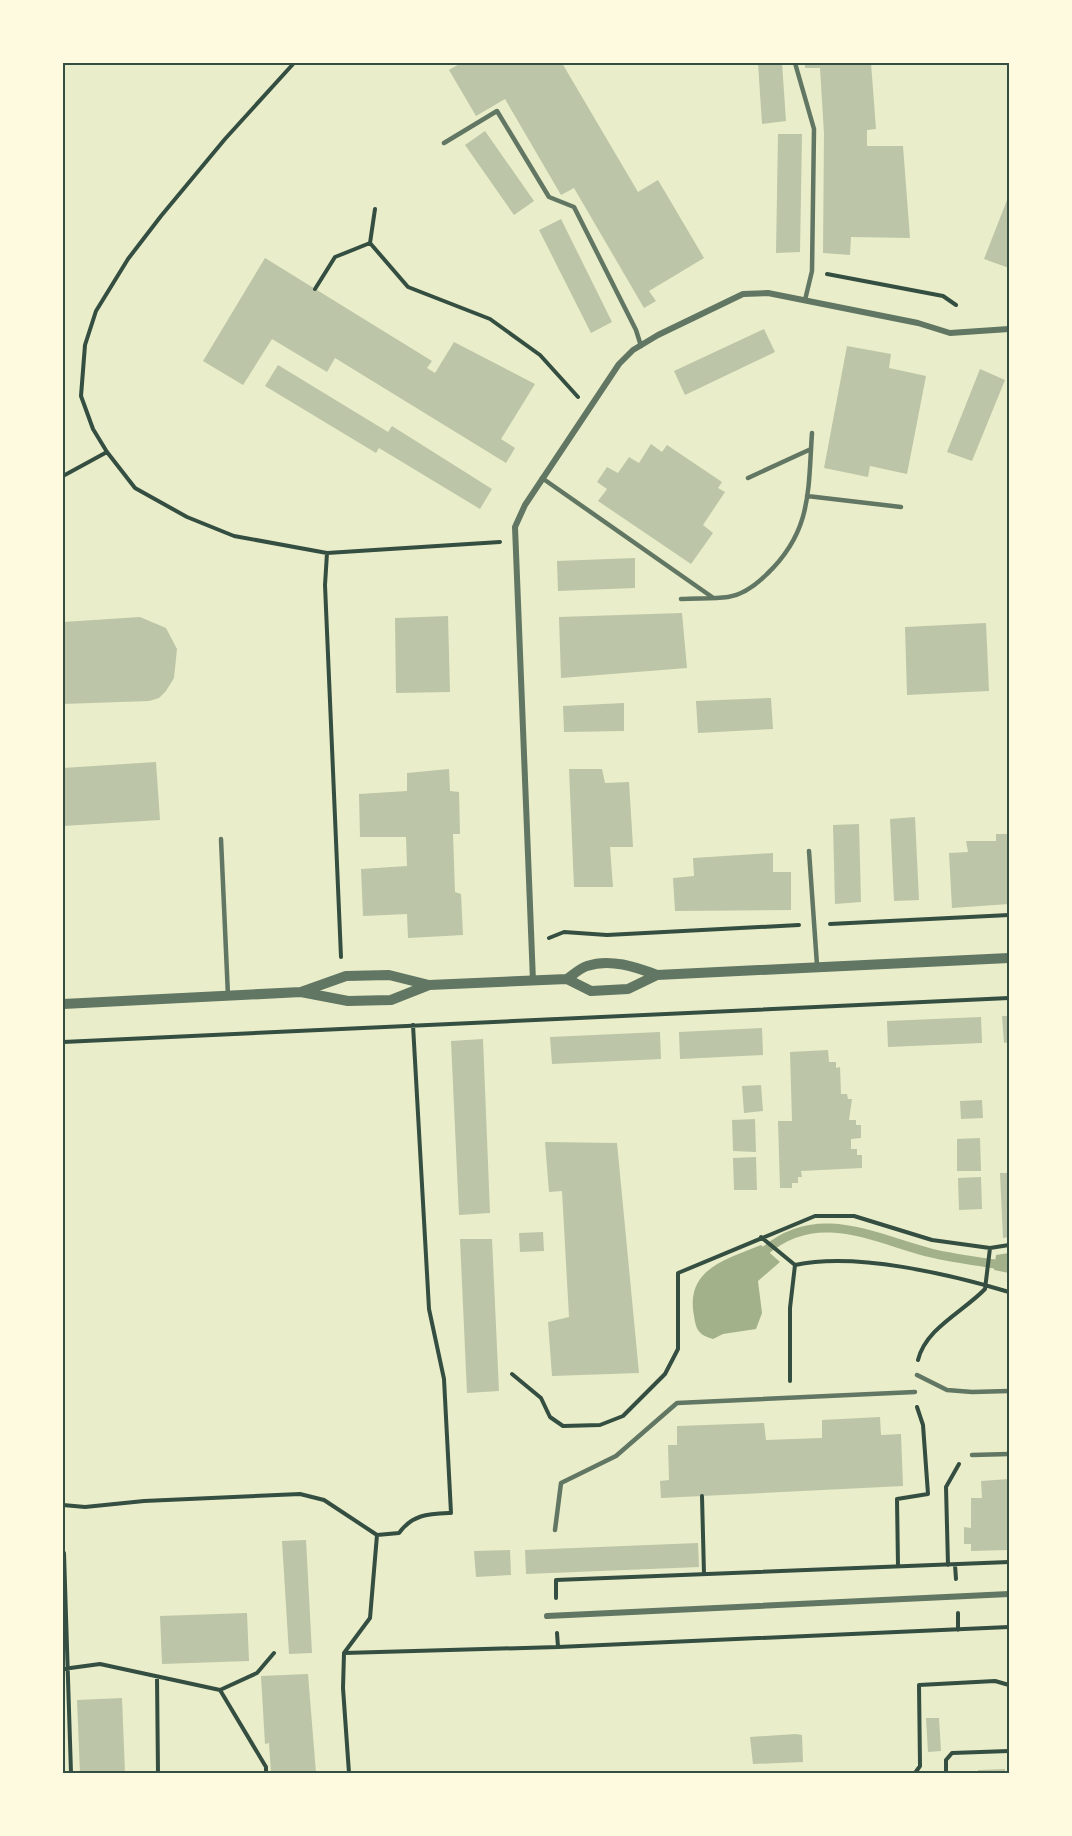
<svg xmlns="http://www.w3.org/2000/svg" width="1072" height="1836" viewBox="0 0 1072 1836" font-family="'Source Sans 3',sans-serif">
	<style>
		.water { fill: #a3b18a }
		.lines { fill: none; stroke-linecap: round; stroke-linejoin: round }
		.stream { stroke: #a3b18a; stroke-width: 9 }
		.building { fill: #bcc5a7 }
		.path { stroke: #344e41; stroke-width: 4 }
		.service { stroke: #617663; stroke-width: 4.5 }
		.minor { stroke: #617663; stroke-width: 6 }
		.tertiary { stroke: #617663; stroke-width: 10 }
		.neatline { fill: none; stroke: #344e41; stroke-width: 2 }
	</style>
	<rect width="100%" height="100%" fill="#e9edc9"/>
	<path class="water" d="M 761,1245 L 780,1262 L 758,1281 L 762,1313 L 756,1329 L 723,1334 L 713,1339 C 699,1335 696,1330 694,1316 C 685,1269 725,1260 761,1245 Z
		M 1009,1253 L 1009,1273 L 994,1270 L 996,1255 Z"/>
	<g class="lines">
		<path class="stream" d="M 766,1250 C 819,1206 875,1239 931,1253 C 952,1258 974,1261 995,1264"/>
	</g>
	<path class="building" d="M 461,63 L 562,63 L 638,192 L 658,180 L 704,258 L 649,291 L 656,301 L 644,308 L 574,188 L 561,195 L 505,99 L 476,116 L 449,70 Z
		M 758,63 L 782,63 L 786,121 L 762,124 Z
		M 805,63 L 871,63 L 876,129 L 867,130 L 867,146 L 903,146 L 910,238 L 851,237 L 850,255 L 823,253 L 824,134 L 820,68 L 805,68 Z
		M 485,131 L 534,201 L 514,215 L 465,145 Z
		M 778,134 L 802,134 L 800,252 L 776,253 Z
		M 1009,195 L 1009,268 L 984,259 Z
		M 561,219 L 612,322 L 591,333 L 539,230 Z
		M 265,258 L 432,361 L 427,368 L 435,373 L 454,342 L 535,384 L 501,439 L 515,448 L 506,463 L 335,358 L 327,372 L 272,339 L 243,385 L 203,361 Z
		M 764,329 L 775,352 L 685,395 L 674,371 Z
		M 847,346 L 891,354 L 889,368 L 926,376 L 907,474 L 870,466 L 868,477 L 824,468 Z
		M 278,365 L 388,432 L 392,426 L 492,489 L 480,509 L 379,448 L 376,453 L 265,386 Z
		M 980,369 L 1005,380 L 972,461 L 947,452 Z
		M 651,444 L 662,452 L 667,445 L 722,482 L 718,488 L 725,492 L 703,525 L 713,533 L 691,564 L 598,501 L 607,489 L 597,482 L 607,467 L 618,473 L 629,457 L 639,463 Z
		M 635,558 L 635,588 L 558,591 L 557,561 Z
		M 682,613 L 687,668 L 561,678 L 559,617 Z
		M 448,616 L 450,692 L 396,693 L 395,618 Z
		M 140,617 L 166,628 L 177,649 L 174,678 L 166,691 L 159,698 L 149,701 L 63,704 L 63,622 Z
		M 986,623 L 989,691 L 907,695 L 905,627 Z
		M 771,698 L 773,729 L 698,733 L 696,701 Z
		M 624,703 L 624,731 L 564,732 L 563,706 Z
		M 156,762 L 160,820 L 63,826 L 63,768 Z
		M 449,769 L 450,791 L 459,792 L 460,834 L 453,834 L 455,892 L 461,894 L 463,935 L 408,938 L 407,914 L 363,916 L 361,869 L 407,866 L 406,837 L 360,837 L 359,794 L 407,791 L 407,773 Z
		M 569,769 L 602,769 L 605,783 L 629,782 L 633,847 L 610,847 L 613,887 L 574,887 Z
		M 915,817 L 919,900 L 894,901 L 890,819 Z
		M 859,824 L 861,902 L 835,904 L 833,825 Z
		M 996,834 L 1009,834 L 1009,904 L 952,908 L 949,853 L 968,852 L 966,841 L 996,841 Z
		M 773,853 L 773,872 L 791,872 L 791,910 L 675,911 L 673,878 L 694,876 L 693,858 Z
		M 1002,1016 L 1009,1016 L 1009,1042 L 1004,1043 Z
		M 981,1017 L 982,1043 L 888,1047 L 887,1021 Z
		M 762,1028 L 763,1055 L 680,1059 L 679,1032 Z
		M 660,1032 L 661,1059 L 552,1064 L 550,1037 Z
		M 483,1039 L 490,1213 L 459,1215 L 451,1041 Z
		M 828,1050 L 829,1062 L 836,1062 L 836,1068 L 840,1067 L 841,1094 L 847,1094 L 848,1099 L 852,1099 L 849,1120 L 856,1120 L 856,1125 L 861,1125 L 861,1138 L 851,1139 L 851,1149 L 857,1149 L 857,1155 L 862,1155 L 862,1168 L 801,1171 L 802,1177 L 798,1177 L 798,1183 L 792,1183 L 792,1188 L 780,1188 L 778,1121 L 792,1121 L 790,1052 Z
		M 761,1085 L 763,1111 L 744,1113 L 742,1086 Z
		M 982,1100 L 983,1118 L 961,1119 L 960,1101 Z
		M 755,1119 L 756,1152 L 733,1151 L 732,1120 Z
		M 980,1138 L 981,1171 L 957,1171 L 957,1139 Z
		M 545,1142 L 617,1143 L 639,1373 L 552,1376 L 548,1322 L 569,1317 L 562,1191 L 549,1192 Z
		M 756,1157 L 757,1190 L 734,1190 L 733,1158 Z
		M 1000,1173 L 1009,1173 L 1009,1237 L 1003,1238 Z
		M 981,1177 L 982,1209 L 959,1210 L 958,1178 Z
		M 543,1232 L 544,1251 L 520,1252 L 519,1233 Z
		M 460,1239 L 492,1239 L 499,1391 L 467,1393 Z
		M 880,1417 L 881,1435 L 901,1434 L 903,1486 L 661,1498 L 660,1481 L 669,1480 L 668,1445 L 677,1445 L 677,1426 L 764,1423 L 766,1440 L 822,1438 L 822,1420 Z
		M 1009,1479 L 1009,1550 L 971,1551 L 971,1544 L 964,1544 L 964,1527 L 971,1528 L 971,1498 L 982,1498 L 981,1481 Z
		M 306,1540 L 312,1653 L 289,1654 L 282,1541 Z
		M 698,1543 L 699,1567 L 526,1574 L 525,1550 Z
		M 510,1550 L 511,1575 L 476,1577 L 474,1551 Z
		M 247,1613 L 249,1661 L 162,1664 L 160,1616 Z
		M 308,1674 L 316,1773 L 271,1773 L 269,1743 L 265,1744 L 261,1676 Z
		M 122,1698 L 125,1773 L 80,1773 L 77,1700 Z
		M 926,1718 L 939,1718 L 941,1751 L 928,1752 Z
		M 796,1734 L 802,1735 L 803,1762 L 753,1764 L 750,1737 Z
		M 1005,1769 L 1005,1773 L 978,1773 L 978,1770 Z"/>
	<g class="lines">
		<path class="path" d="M 294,63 L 225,139 L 161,216 L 128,259 L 96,311 L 85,345 L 81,396 L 93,429 L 107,452 L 135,488 L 187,517 L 234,536 L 327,553 L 500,542
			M 370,243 L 375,209
			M 827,274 L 943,296 L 956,305
			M 315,289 L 335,257 L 370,243 L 408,287 L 490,319 L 540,355 L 578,397
			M 63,476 L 107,452
			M 327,553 L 325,585 L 341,957
			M 830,924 L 1009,915
			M 549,938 L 564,932 L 607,935 L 799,925
			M 63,1042 L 1009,998
			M 761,1237 L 795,1265 C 856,1252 949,1274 1009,1292
			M 918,1360 C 926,1328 963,1312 985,1289 L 990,1248
			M 512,1374 L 541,1398 L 550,1417 L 563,1426 L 600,1425 L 623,1416 L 665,1374 L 678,1349 L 678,1273 L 815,1216 L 854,1216 L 932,1240 L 990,1248 L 1009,1245
			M 790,1381 L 790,1308 L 795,1265
			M 702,1496 L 704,1574
			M 63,1505 L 85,1507 L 144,1501 L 300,1494 L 324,1500 L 377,1535 L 399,1533 C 413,1514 428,1514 451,1513 L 444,1379 L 429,1309 L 413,1025
			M 64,1553 L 71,1773
			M 948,1565 L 946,1487 L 959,1464
			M 955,1565 L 956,1579
			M 898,1566 L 897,1499 L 928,1494 L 923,1425 L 917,1407
			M 556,1598 L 556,1580 L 1009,1562
			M 958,1613 L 958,1630
			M 557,1633 L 558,1647
			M 344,1653 L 558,1647 L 1009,1627
			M 344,1653 L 370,1618 L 377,1535
			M 344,1653 L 343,1688 L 349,1773
			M 63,1669 L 100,1664 L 220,1690
			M 157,1677 L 158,1773
			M 266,1773 L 266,1767 L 220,1690 L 257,1673 L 274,1653
			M 915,1773 L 920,1766 L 919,1685 L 995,1681 L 1009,1685
			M 946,1773 L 946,1760 L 952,1753 L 1009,1751"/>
		<path class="service" d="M 795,63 L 814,129 L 812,271 L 805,300
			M 444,143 L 497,111 L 549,197 L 574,207 L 636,330 L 641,346
			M 542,478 L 712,597
			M 748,478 L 811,449
			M 807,496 L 901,507
			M 681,599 C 696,598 713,599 728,597 C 742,595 757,584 767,574 C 812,531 808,491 812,433
			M 221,839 L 228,996
			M 809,851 L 817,965
			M 917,1375 L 947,1390 L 972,1392 L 1009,1391
			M 972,1455 L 1009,1454
			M 555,1530 L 561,1483 L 616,1456 L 677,1403 L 915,1392"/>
		<path class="minor" d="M 533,981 L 515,527 L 525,505 L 619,364 L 633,350 L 658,335 L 743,294 L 768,293 L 918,323 L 950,333 L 1009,329
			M 547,1616 L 1009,1594"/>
		<path class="tertiary" d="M 567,979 C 573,975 580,968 587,966 C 610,958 636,967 657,975 L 1009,958
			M 301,992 L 346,976 L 389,975 L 429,985 L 567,979 L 591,991 L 628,989 L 657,975
			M 63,1004 L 301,992 L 348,1001 L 391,1000 L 429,985"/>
	</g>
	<rect width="1072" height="1836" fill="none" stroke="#fefae0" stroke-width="129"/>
	<rect x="64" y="64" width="944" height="1708" class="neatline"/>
</svg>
